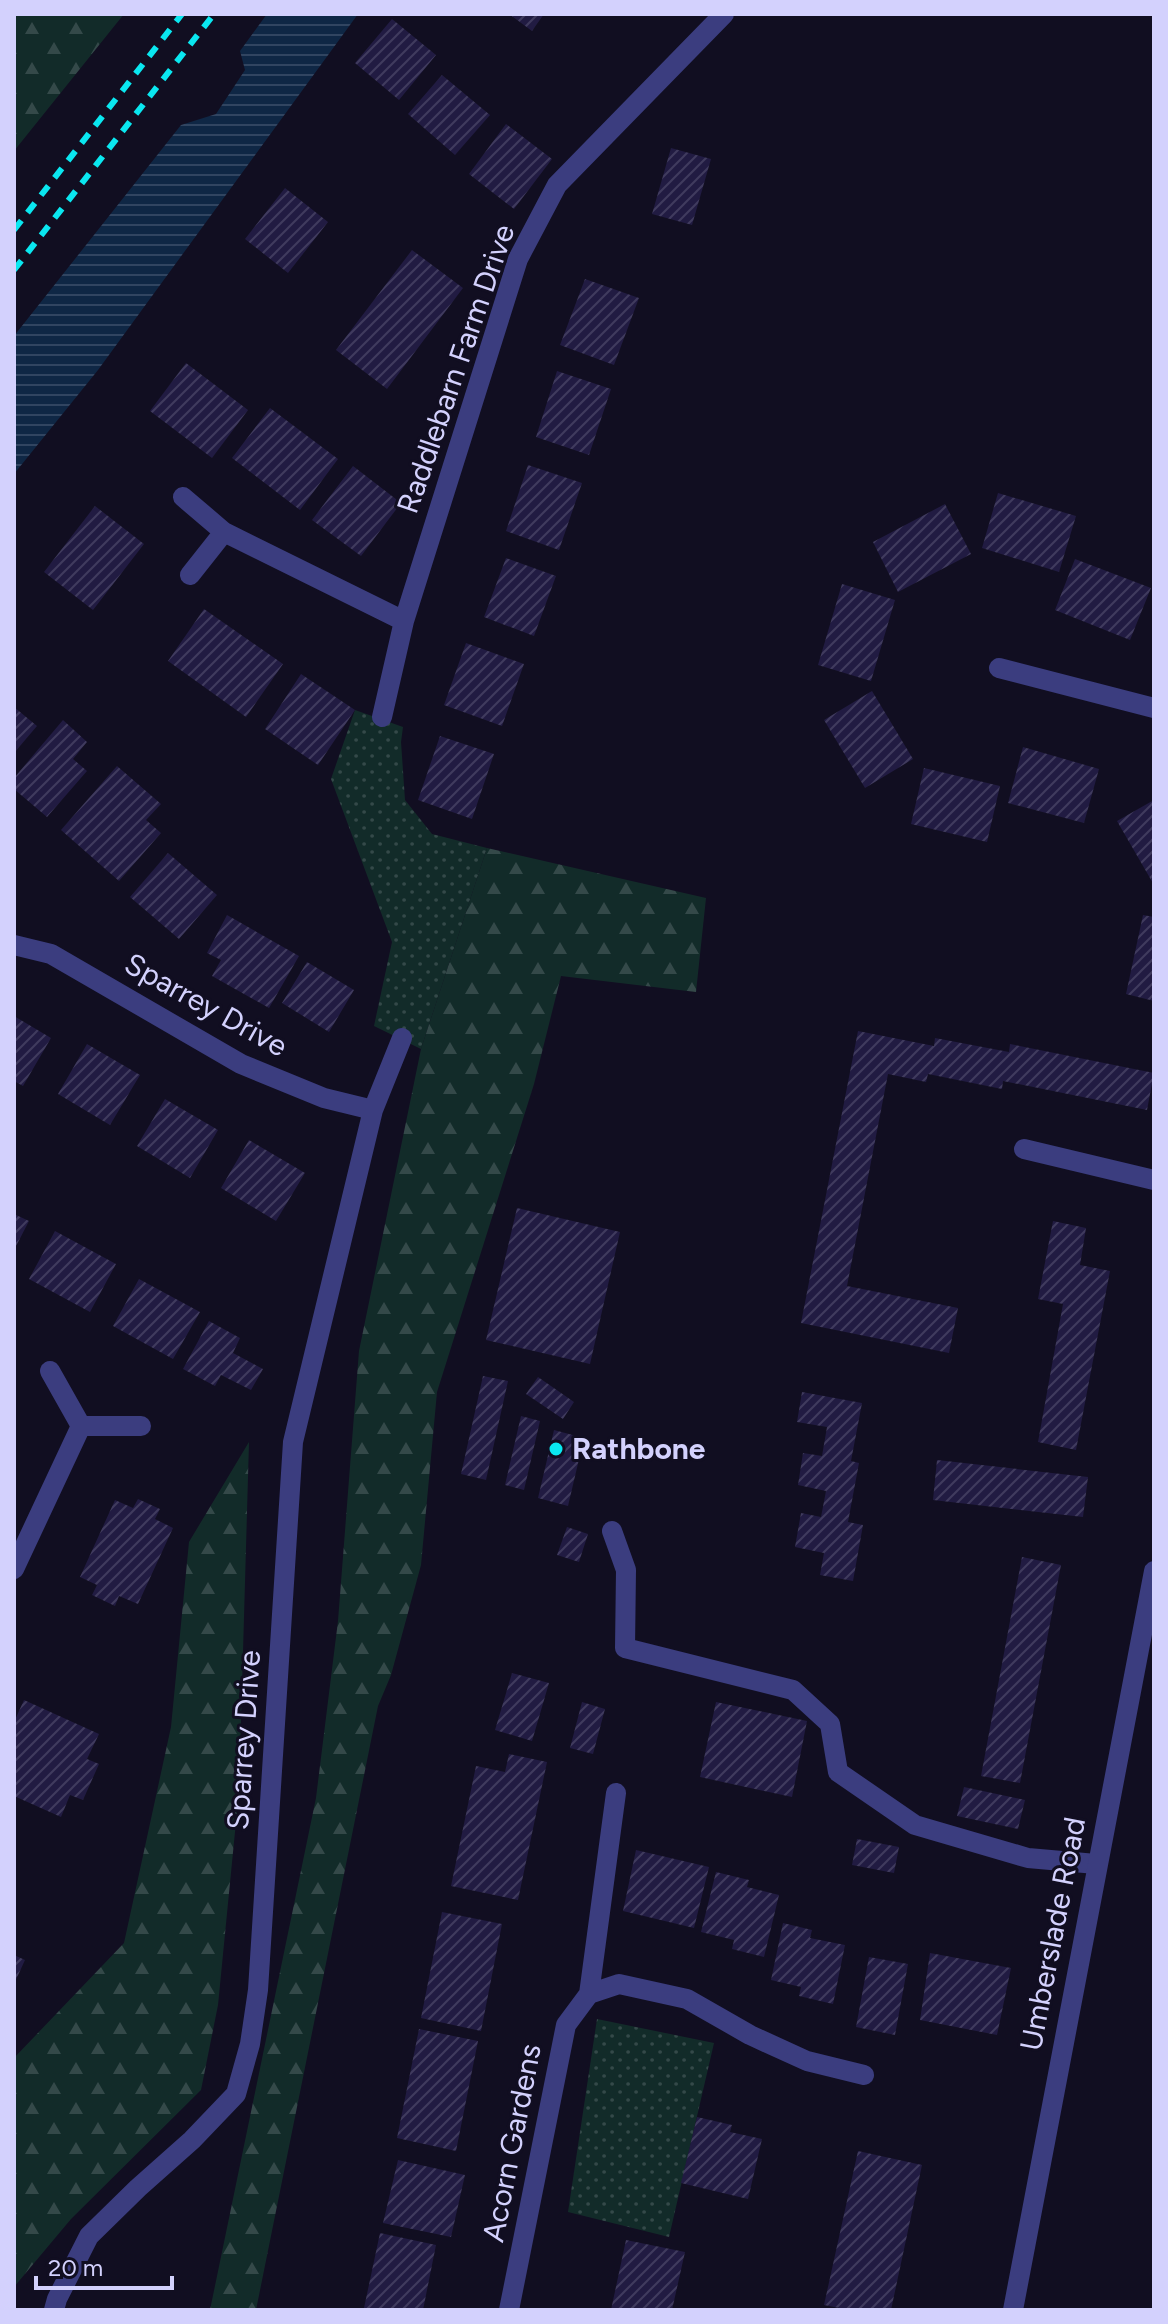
<svg xmlns="http://www.w3.org/2000/svg" width="1168" height="2324" viewBox="0 0 1168 2324" font-family="Figtree,sans-serif">
	<style>
		.grass { fill: url(#grass-dots) }
		.forest { fill: url(#forest-firs) }
		.water { fill: url(#water-rules) }
		.building { fill: url(#building-hatch) }
		.lines { fill: none; stroke-linecap: round; stroke-linejoin: round }
		.lane { stroke: #3b3d7f; stroke-width: 20 }
		.street { stroke: #3b3d7f; stroke-width: 20 }
		.rail { stroke: #0ae7f0; stroke-width: 6; stroke-dasharray: 12 10; stroke-linecap: butt }
		.poi-dot { fill: #0ae7f0; stroke: #110e21; stroke-width: 3 }
		.labels { text-anchor: middle; stroke-width: 6; stroke-linejoin: round; paint-order: stroke }
		.street-label { font-size: 30px; fill: #d3d1fd; stroke: #110e21 }
		.poi-label { font-size: 30px; font-weight: bold; fill: #d3d1fd; stroke: #110e21; text-anchor: start }
	</style>
	<defs>
		<pattern id="grass-dots" width="8" height="8" patternUnits="userSpaceOnUse" patternTransform="scale(2)"><rect width="8" height="8" fill="#122b29"/><path d="M2 2h.1M6 6h.1" fill="none" stroke="#344949" stroke-width="1.8" stroke-linecap="round"/></pattern>
		<pattern id="forest-firs" width="22" height="20" patternUnits="userSpaceOnUse" patternTransform="scale(2)"><rect width="22" height="20" fill="#122b29"/><path d="M5 1l3.5 6h-7zM16 11l3.5 6h-7z" fill="#344949"/></pattern>
		<pattern id="water-rules" width="6" height="5" patternUnits="userSpaceOnUse" patternTransform="scale(2)"><rect width="6" height="5" fill="#0f2745"/><path d="M0 2.5h6" fill="none" stroke="#314561"/></pattern>
		<pattern id="building-hatch" width="6" height="6" patternUnits="userSpaceOnUse" patternTransform="scale(2)"><rect width="6" height="6" fill="#211b42"/><path d="M-1 1l2-2M0 6l6-6M5 7l2-2" fill="none" stroke="#403b5e"/></pattern>
	</defs>
	<rect width="100%" height="100%" fill="#110e21"/>
	<path class="grass" d="M 355,710 L 403,727 L 401,742 L 405,800 L 432,834 L 487,848 L 421,1049 L 374,1026 L 392,942 L 331,779 Z
		M 597,2019 L 714,2043 L 669,2237 L 568,2212 Z"/>
	<path class="forest" d="M 14,14 L 124,14 L 14,151 Z
		M 487,848 L 706,898 L 696,992 L 561,976 L 534,1084 L 437,1392 L 421,1565 L 391,1675 L 378,1706 L 256,2310 L 210,2310 L 316,1798 L 338,1621 L 359,1351 L 421,1049 Z
		M 249,1442 L 239,1791 L 218,2005 L 201,2090 L 71,2219 L 14,2287 L 14,2058 L 124,1943 L 171,1727 L 189,1542 Z"/>
	<path class="water" d="M 267,14 L 358,14 L 98,370 L 14,474 L 14,336 L 181,125 L 216,114 L 245,70 L 240,51 Z"/>
	<path class="building" d="M 509,14 L 544,14 L 532,31 Z
		M 392,19 L 436,55 L 399,100 L 355,63 Z
		M 442,75 L 490,115 L 455,155 L 408,114 Z
		M 506,124 L 552,159 L 514,209 L 469,174 Z
		M 671,148 L 711,159 L 692,225 L 652,214 Z
		M 285,188 L 328,222 L 288,273 L 245,239 Z
		M 412,250 L 463,288 L 387,389 L 336,350 Z
		M 585,279 L 639,298 L 614,365 L 560,345 Z
		M 186,363 L 248,410 L 212,458 L 150,411 Z
		M 557,371 L 611,389 L 589,455 L 536,437 Z
		M 270,408 L 338,459 L 300,510 L 232,458 Z
		M 528,465 L 582,483 L 559,550 L 506,531 Z
		M 353,466 L 401,503 L 361,556 L 312,520 Z
		M 998,493 L 1076,516 L 1059,572 L 982,548 Z
		M 945,504 L 971,554 L 898,592 L 873,542 Z
		M 95,506 L 144,544 L 93,610 L 44,572 Z
		M 506,558 L 556,576 L 534,636 L 484,617 Z
		M 1075,559 L 1151,588 L 1130,640 L 1055,610 Z
		M 842,584 L 895,600 L 871,681 L 818,665 Z
		M 204,609 L 283,664 L 246,717 L 168,661 Z
		M 466,643 L 524,664 L 502,726 L 444,705 Z
		M 301,674 L 355,710 L 318,765 L 265,729 Z
		M 872,691 L 913,759 L 865,788 L 824,720 Z
		M 14,707 L 37,726 L 14,753 Z
		M 63,720 L 87,742 L 73,759 L 87,771 L 47,817 L 14,789 L 14,778 Z
		M 440,736 L 494,754 L 472,819 L 418,800 Z
		M 1023,747 L 1099,769 L 1084,823 L 1008,803 Z
		M 117,766 L 161,804 L 146,820 L 161,833 L 119,881 L 61,830 Z
		M 924,768 L 1000,786 L 987,842 L 911,824 Z
		M 1154,800 L 1154,885 L 1117,821 Z
		M 168,853 L 217,895 L 179,939 L 130,897 Z
		M 227,915 L 299,956 L 269,1008 L 212,976 L 221,960 L 207,953 Z
		M 1143,915 L 1154,917 L 1154,1001 L 1126,994 Z
		M 307,962 L 354,990 L 329,1032 L 282,1003 Z
		M 14,1016 L 51,1038 L 23,1086 L 14,1081 Z
		M 858,1031 L 934,1046 L 935,1038 L 1009,1052 L 1010,1044 L 1154,1073 L 1147,1110 L 1003,1081 L 1002,1089 L 928,1074 L 926,1082 L 888,1074 L 847,1286 L 958,1308 L 949,1353 L 801,1323 Z
		M 87,1044 L 140,1075 L 110,1125 L 58,1094 Z
		M 165,1099 L 218,1130 L 190,1178 L 137,1146 Z
		M 249,1140 L 305,1173 L 276,1221 L 221,1188 Z
		M 517,1208 L 620,1232 L 590,1364 L 486,1340 Z
		M 14,1214 L 29,1221 L 14,1250 Z
		M 1053,1221 L 1086,1228 L 1080,1265 L 1110,1271 L 1076,1450 L 1038,1442 L 1063,1304 L 1038,1299 Z
		M 55,1231 L 116,1264 L 90,1312 L 29,1279 Z
		M 139,1279 L 200,1312 L 173,1359 L 113,1326 Z
		M 209,1321 L 240,1338 L 233,1353 L 263,1369 L 251,1390 L 221,1375 L 215,1386 L 183,1369 Z
		M 483,1376 L 508,1381 L 486,1480 L 461,1474 Z
		M 538,1377 L 574,1402 L 563,1419 L 526,1394 Z
		M 802,1392 L 862,1403 L 851,1461 L 859,1463 L 848,1522 L 863,1525 L 853,1581 L 820,1575 L 824,1553 L 795,1547 L 801,1513 L 821,1517 L 826,1491 L 798,1485 L 803,1453 L 822,1456 L 827,1427 L 797,1422 Z
		M 521,1416 L 540,1421 L 524,1490 L 505,1485 Z
		M 554,1430 L 584,1438 L 568,1506 L 538,1498 Z
		M 937,1460 L 1088,1477 L 1083,1517 L 933,1500 Z
		M 138,1499 L 160,1509 L 155,1519 L 173,1528 L 138,1604 L 119,1596 L 115,1606 L 92,1595 L 97,1585 L 80,1577 L 115,1500 L 133,1508 Z
		M 567,1527 L 588,1534 L 579,1562 L 557,1555 Z
		M 1022,1557 L 1061,1565 L 1020,1783 L 981,1776 Z
		M 512,1673 L 549,1683 L 532,1741 L 495,1730 Z
		M 24,1700 L 99,1734 L 87,1759 L 99,1764 L 83,1800 L 70,1795 L 61,1817 L 14,1796 L 14,1722 Z
		M 582,1702 L 605,1709 L 593,1754 L 570,1748 Z
		M 716,1702 L 807,1721 L 792,1797 L 700,1777 Z
		M 509,1754 L 547,1762 L 518,1900 L 451,1886 L 476,1766 L 505,1772 Z
		M 964,1787 L 1025,1800 L 1018,1829 L 957,1816 Z
		M 857,1839 L 899,1847 L 894,1873 L 852,1865 Z
		M 636,1850 L 709,1867 L 694,1928 L 623,1911 Z
		M 716,1872 L 749,1880 L 747,1887 L 779,1895 L 764,1957 L 732,1949 L 734,1940 L 701,1932 Z
		M 442,1912 L 502,1924 L 481,2031 L 421,2018 Z
		M 783,1923 L 812,1930 L 810,1938 L 845,1945 L 833,2004 L 799,1996 L 801,1987 L 771,1980 Z
		M 930,1953 L 1011,1968 L 997,2035 L 920,2020 Z
		M 14,1955 L 25,1960 L 14,1984 Z
		M 869,1957 L 908,1964 L 895,2035 L 856,2027 Z
		M 419,2029 L 478,2041 L 456,2151 L 397,2138 Z
		M 697,2117 L 732,2125 L 730,2132 L 762,2139 L 748,2199 L 681,2183 Z
		M 858,2151 L 922,2165 L 891,2310 L 849,2310 L 824,2305 Z
		M 398,2160 L 465,2175 L 451,2237 L 383,2223 Z
		M 380,2233 L 436,2245 L 423,2310 L 364,2308 Z
		M 626,2240 L 685,2252 L 672,2310 L 611,2310 Z"/>
	<g class="lines">
		<path class="lane" d="M 612,1531 L 626,1570 L 625,1648 L 793,1690 L 830,1724 L 838,1772 L 915,1825 L 1028,1858 L 1096,1864"/>
		<path class="street" d="M 183,497 L 224,532 L 404,621
			M 190,575 L 224,532
			M 999,668 L 1154,708
			M 382,717 L 404,621 L 518,259 L 557,185 L 724,14
			M 14,945 L 51,954 L 241,1064 L 324,1098 L 373,1110
			M 1024,1149 L 1154,1180
			M 50,1371 L 81,1426
			M 14,1569 L 81,1426 L 141,1426
			M 589,1994 L 619,1984 L 687,1999 L 750,2035 L 807,2061 L 864,2075
			M 54,2310 L 57,2299 L 89,2236 L 138,2188 L 192,2140 L 236,2094 L 250,2044 L 258,1990 L 293,1442 L 373,1110 L 402,1038
			M 509,2310 L 566,2025 L 589,1994 L 616,1793
			M 1013,2310 L 1154,1571"/>
		<path class="rail" d="M 14,230 L 182,14
			M 14,270 L 214,14"/>
	</g>
	<circle class="poi-dot" cx="556" cy="1449" r="8"/>
	<g class="labels">
		<g class="street-label">
			<text transform="translate(456 369) rotate(-71)" y="10">Raddlebarn Farm Drive</text>
			<text transform="translate(206 1005) rotate(29)" y="10">Sparrey Drive</text>
			<text transform="translate(244 1740) rotate(-86)" y="10">Sparrey Drive</text>
			<text transform="translate(1053 1934) rotate(-79)" y="10">Umberslade Road</text>
			<text transform="translate(512 2143) rotate(-79)" y="10">Acorn Gardens</text>
		</g>
		<g class="poi-label">
			<text x="572" y="1459">Rathbone</text>
		</g>
	</g>
	<rect width="1168" height="2324" fill="none" stroke="#d3d1fd" stroke-width="32"/>
	<path d="M36 2276v12h136v-12" fill="none" stroke="#d3d1fd" stroke-width="4"/>
	<text x="48" y="2276" font-size="24" fill="#d3d1fd" stroke="#110e21" stroke-width="6" paint-order="stroke">20 m</text>
</svg>
